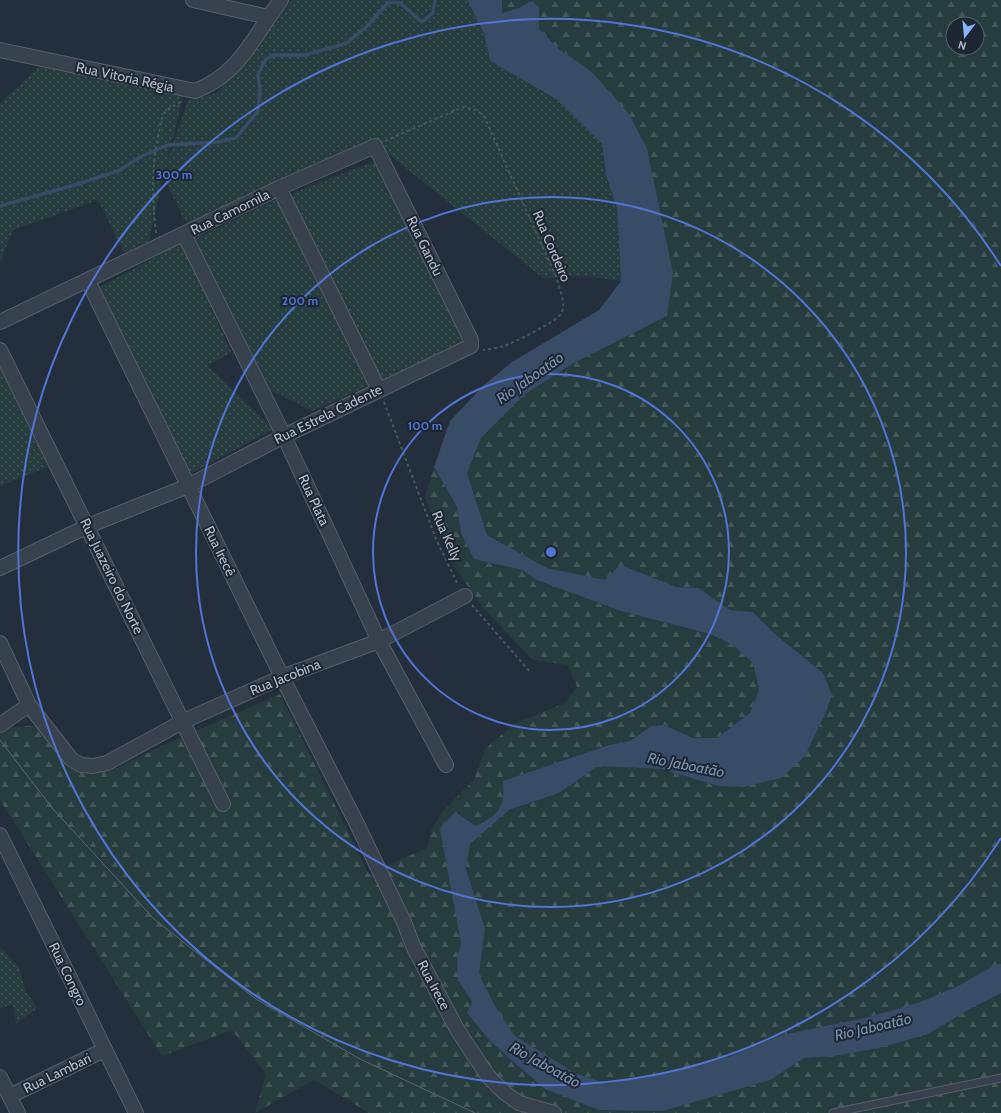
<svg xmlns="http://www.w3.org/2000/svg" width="1001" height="1113" viewBox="0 0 1001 1113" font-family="Cabin,sans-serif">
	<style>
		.grass { fill: url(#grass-dots) }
		.forest { fill: url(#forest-firs); fill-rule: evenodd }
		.water { fill: #394c67 }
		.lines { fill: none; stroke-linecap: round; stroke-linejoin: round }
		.stream { stroke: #394c67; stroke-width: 3.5 }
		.service-casing { stroke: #565f6c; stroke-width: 9 }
		.minor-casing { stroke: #565f6c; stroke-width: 16 }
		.path { stroke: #44595c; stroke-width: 2; stroke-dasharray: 3 3; stroke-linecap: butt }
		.service { stroke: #38414e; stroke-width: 7 }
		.minor { stroke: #38414e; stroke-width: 14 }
		.tram { stroke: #5a6575; stroke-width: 1 }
		.ring { fill: none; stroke: #5274d3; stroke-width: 2 }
		.labels { text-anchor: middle; stroke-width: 4; stroke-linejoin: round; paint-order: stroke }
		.street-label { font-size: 14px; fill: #b4bcc9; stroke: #1d2633 }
		.water-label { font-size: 15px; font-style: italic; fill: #7c92b1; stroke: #1d2633 }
		.centre { fill: #5274d3; stroke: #1d2633; stroke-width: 2 }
		.ring-label { font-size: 12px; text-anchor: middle; font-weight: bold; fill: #5274d3; stroke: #1d2633; stroke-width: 4; stroke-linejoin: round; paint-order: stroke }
	</style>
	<defs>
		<pattern id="grass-dots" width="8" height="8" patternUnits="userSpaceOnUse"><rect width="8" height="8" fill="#263c3f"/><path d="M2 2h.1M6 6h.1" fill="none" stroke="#435659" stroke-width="1.8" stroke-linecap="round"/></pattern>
		<pattern id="forest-firs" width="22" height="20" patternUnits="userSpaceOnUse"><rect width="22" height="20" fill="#263c3f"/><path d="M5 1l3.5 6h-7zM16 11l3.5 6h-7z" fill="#435659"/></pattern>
	</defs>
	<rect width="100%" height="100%" fill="#242f3e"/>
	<path class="grass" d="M 292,0 L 467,0 L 484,33 L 490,61 L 556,99 L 602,144 L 606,175 L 617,208 L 621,281 L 586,276 L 543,278 L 382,149 L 186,223 L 163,176 L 149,241 L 124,253 L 98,200 L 13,230 L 0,263 L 0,103 L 47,60 L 185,90 L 165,168 L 188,100 L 217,93 Z
		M 375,161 L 471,340 L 312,411 L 270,390 L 188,242 L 275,200 Z
		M 182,243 L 231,352 L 208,366 L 273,429 L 188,475 L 100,287 Z
		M 0,353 L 48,467 L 0,486 Z
		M 0,947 L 19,967 L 25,989 L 37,1008 L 16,1024 L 13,1004 L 0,1009 Z"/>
	<path class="forest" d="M 502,0 L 1001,0 L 1001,1113 L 369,1113 L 314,1080 L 255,1113 L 266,1074 L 232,1030 L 162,1056 L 0,800 L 0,733 L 7,728 L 39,725 L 85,775 L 115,769 L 166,744 L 280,694 L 369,874 L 428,847 L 431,831 L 442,812 L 474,780 L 485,749 L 514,724 L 565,703 L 577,687 L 568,665 L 533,660 L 484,609 L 451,562 L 425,497 L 434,467 L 457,507 L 461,533 L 474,559 L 522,570 L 537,580 L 621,611 L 710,634 L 733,645 L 753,663 L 759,690 L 750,713 L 717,738 L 693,738 L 664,725 L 651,726 L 630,741 L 609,745 L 503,781 C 505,808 499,814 476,826 L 455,812 L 440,829 L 472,889 L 466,869 L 470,844 L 509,810 L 559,793 L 598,766 L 661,769 L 718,786 L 744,787 L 823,673 L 775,634 L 753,612 L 730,610 L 699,588 L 677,587 L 652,578 L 605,580 L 569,573 L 547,568 L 487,535 L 467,473 L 481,438 L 524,395 L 572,364 L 667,316 L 591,71 L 560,50 L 539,29 L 531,1 L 519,8 L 502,13 ZM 953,24 L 977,24 L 977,48 L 953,48 ZM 782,1036 L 604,1110 L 584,1076 L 607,1084 L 678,1070 L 731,1056 Z"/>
	<path class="water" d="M 467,0 L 502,0 L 502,13 L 519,8 L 531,1 L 539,7 L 539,29 L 560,50 L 591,71 L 629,114 L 647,149 L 673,273 L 667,316 L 572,364 L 524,395 L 481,438 L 467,473 L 487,535 L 547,568 L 605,580 L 620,565 L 677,587 L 699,588 L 730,610 L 753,612 L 775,634 L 823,673 L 832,695 L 825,714 L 805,756 L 781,778 L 744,787 L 718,786 L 661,769 L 598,766 L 559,793 L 509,810 L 470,844 L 466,869 L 485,929 L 479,974 L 495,1006 L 515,1036 L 575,1073 L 607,1084 L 678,1070 L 731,1056 L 782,1035 L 865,1018 L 918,1003 L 960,985 L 995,965 L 1001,964 L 1001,993 L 968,1010 L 928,1034 L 879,1048 L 834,1056 L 804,1058 L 770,1080 L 663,1111 L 599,1110 L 545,1089 L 492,1043 L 467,1013 L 472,1002 L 458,980 L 457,959 L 461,943 L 440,829 L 455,812 L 476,826 C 499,814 505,808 503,781 L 609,745 L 630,741 L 651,726 L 664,725 L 693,738 L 717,738 L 750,713 L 759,690 L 753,663 L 733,645 L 710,634 L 621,611 L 537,580 L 522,570 L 474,559 L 461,533 L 457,507 L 434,467 L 450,421 L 484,385 L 512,362 L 599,310 L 621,281 L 617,208 L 606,175 L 602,144 L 556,99 L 490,61 L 484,33 Z"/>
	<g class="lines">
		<path class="stream" d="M 0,206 L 78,184 L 118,171 L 142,156 L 168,145 L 218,142 L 236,138 L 258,111 L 260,89 L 258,74 L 266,59 L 274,55 L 305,55 L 347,43 L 366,27 L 389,2 L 400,3 L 422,22 L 433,13 L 435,0"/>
		<defs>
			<path id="service" d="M 833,1113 L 1001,1078"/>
			<path id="minor" d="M 193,0 L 268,17
				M 0,50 L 195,91 C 240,74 253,37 281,0
				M 279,188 L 379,390
				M 184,234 L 284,436 L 379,641 L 446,765
				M 88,281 L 282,677 L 355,820 L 404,922 L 414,948 L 458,1031 L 488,1076 L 505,1093 L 519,1103 L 554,1113
				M 0,322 L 279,188 L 375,146 L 471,340 L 471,346 L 284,436 L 188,486 L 88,526 L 0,568
				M 0,350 L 223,804
				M 0,643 L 29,705 L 71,759 L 81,765 L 93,766 L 107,763 L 184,721 L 282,677 L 379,641 L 465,596
				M 0,725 L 29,705
				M 0,835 L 136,1113
				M 0,1077 L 18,1113
				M 10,1096 L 104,1050"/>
		</defs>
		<use href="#service" class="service-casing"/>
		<use href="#minor" class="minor-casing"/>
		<path class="path" d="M 385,141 L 463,107 L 476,110 L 484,116 L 557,279 C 559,288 566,303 562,312 C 559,321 515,342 504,346 C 498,348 490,349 483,350
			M 156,233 C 152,194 151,170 159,132 C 160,127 161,119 164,114 C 168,108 175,105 181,102
			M 384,402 L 436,539 L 458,585
			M 472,605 L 530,672"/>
		<use href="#service" class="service"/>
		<use href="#minor" class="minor"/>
		<path class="tram" d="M 0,740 L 53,809 L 154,919 L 256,999 L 360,1059 L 475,1113"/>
	</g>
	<g class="ring">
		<circle cx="551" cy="552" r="178"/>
		<circle cx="551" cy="552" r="355"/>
		<path d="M1001 838A533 533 0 1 1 1001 266"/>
	</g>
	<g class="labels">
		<g class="street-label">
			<text transform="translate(125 77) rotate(12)" y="5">Rua Vitoria Régia</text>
			<text transform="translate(230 212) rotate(-26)" y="5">Rua Camomila</text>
			<text transform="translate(425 246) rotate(64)" y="5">Rua Gandu</text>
			<text transform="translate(552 246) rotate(67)" y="5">Rua Cordeiro</text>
			<text transform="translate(328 414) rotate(-26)" y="5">Rua Estrela Cadente</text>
			<text transform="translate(314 500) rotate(65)" y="5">Rua Plata</text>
			<text transform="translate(447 536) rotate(66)" y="5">Rua Kelly</text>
			<text transform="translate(220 551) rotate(64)" y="5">Rua Irecê</text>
			<text transform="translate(112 576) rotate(64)" y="5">Rua Juazeiro do Norte</text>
			<text transform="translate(285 677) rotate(-22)" y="5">Rua Jacobina</text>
			<text transform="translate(68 974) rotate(64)" y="5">Rua Congro</text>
			<text transform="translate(434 985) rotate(62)" y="5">Rua Irece</text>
			<text transform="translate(57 1073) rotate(-26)" y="5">Rua Lambari</text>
		</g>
		<g class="water-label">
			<text transform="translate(530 378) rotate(-35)" y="5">Rio Jaboatão</text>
			<text transform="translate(686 765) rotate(11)" y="5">Rio Jaboatão</text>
			<text transform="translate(873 1027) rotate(-13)" y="5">Rio Jaboatão</text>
			<text transform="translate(545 1065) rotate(29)" y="5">Rio Jaboatão</text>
		</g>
	</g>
	<circle cx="551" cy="552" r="6" class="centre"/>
	<g class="ring-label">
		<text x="174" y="179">300 m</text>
		<text x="300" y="305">200 m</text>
		<text x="425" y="430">100 m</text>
	</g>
	<g transform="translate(965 36) rotate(196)"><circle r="19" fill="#1d2633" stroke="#59626f"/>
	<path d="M0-3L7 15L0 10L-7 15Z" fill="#8ab4f8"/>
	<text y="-6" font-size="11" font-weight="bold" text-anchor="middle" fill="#b4bcc9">N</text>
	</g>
</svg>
